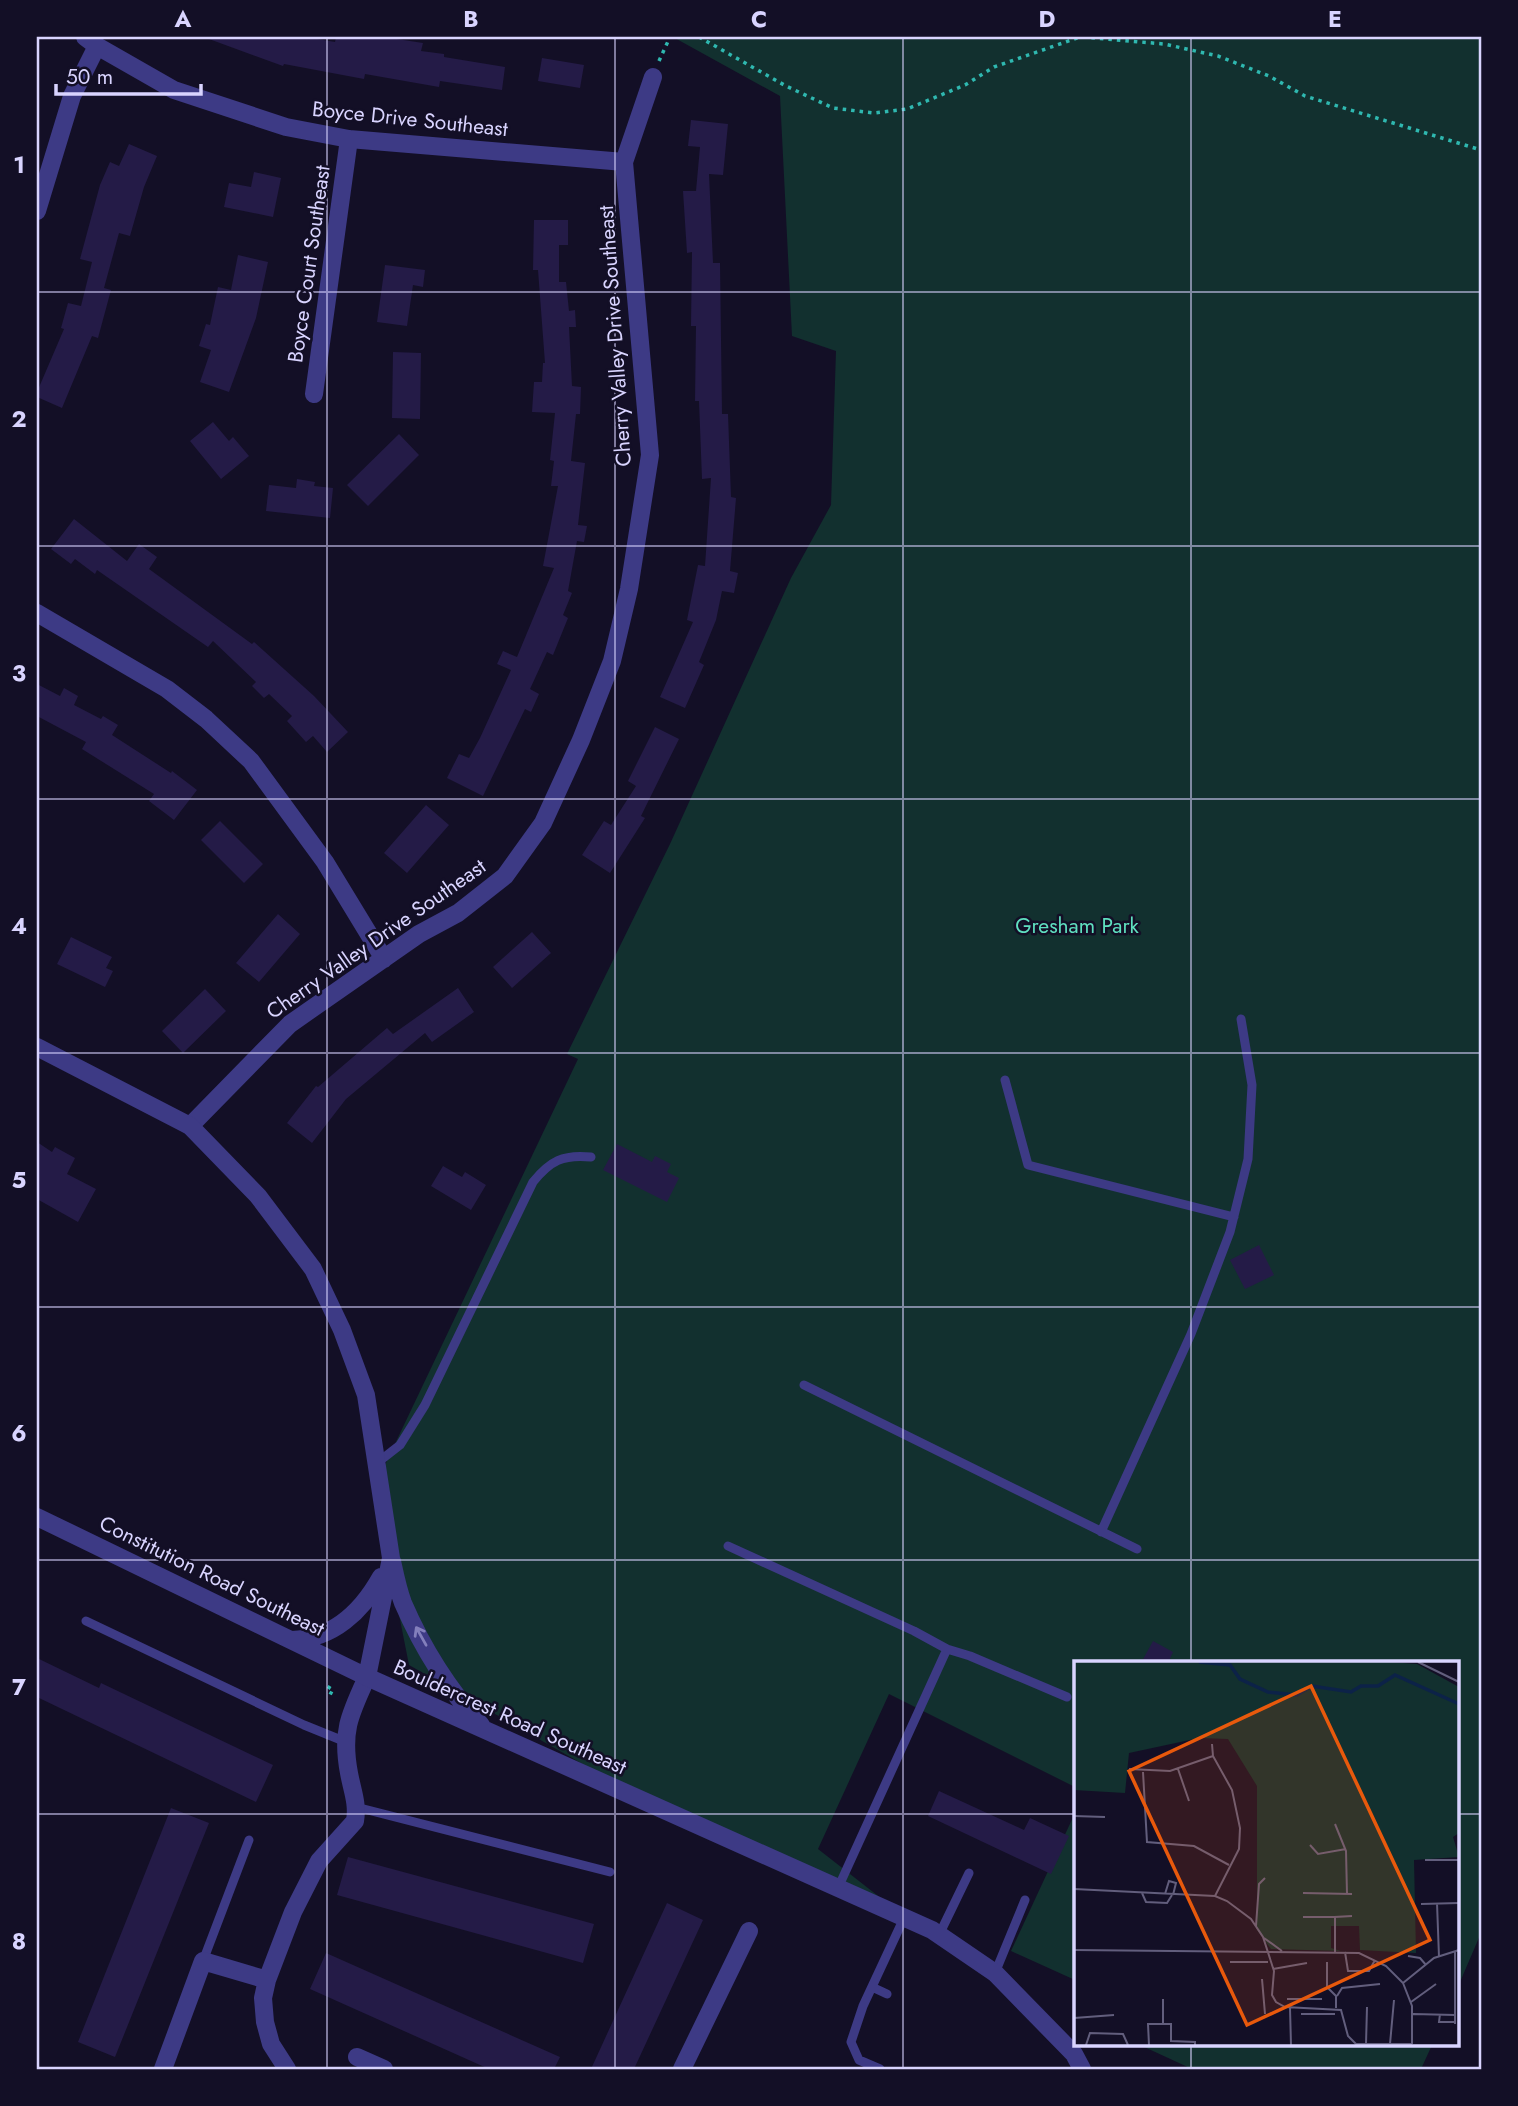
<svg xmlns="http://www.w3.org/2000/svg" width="1518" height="2106" viewBox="0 0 1518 2106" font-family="Jost,sans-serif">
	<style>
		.green { fill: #12302f }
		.building { fill: #241b47 }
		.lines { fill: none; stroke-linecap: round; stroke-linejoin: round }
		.path { stroke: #2fb8b0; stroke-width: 3.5; stroke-dasharray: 3.5 5; stroke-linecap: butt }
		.service { stroke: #3d3a85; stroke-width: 9 }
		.minor { stroke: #3d3a85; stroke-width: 18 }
		.tertiary { stroke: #3d3a85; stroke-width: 18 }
		.oneway { stroke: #837fbc }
		.grid { fill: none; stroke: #d9d4ff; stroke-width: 2; stroke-opacity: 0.55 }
		.labels { text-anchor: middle; stroke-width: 5; stroke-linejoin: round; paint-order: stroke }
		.street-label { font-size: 21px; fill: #d9d4ff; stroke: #130f26 }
		.park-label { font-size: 21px; fill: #5fe0c0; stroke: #130f26 }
		.inset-river { fill: none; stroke: #0c2248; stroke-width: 3.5 }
		.inset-road { fill: none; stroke: #625e7d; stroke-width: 2 }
		.view { fill: #e8590c; fill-opacity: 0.15; stroke: #e8590c; stroke-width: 3.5 }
		.inset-edge { fill: none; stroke: #d9d4ff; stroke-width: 3.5 }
		.neatline { fill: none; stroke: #d9d4ff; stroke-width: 2.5 }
		.grid-label { font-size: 23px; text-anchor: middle; font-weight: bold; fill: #d9d4ff }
	</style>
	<rect width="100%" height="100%" fill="#130f26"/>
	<path class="green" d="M 673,37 L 1481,37 L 1481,1933 L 1457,1989 L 1457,1663 L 1075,1663 L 1075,1787 L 889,1694 L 818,1849 L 882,1899 L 637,1795 L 409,1665 L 374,1488 L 578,1059 L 567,1054 L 670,844 L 791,578 L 831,505 L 836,351 L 792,336 L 780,96 Z
		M 1075,1813 L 1075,1980 L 1011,1951 Z
		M 1140,2045 L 1432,2045 L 1421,2069 L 1192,2069 Z"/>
	<path class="building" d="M 209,37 L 306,37 L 335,42 L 336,37 L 384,37 L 423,43 L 421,51 L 444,54 L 444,57 L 505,67 L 502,90 L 440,81 L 439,87 L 365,74 L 364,79 L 284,64 L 283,66 L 209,39 Z
		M 542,58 L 584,65 L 580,88 L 538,81 Z
		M 691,120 L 728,124 L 723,175 L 709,174 L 713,263 L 720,263 L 722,414 L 728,414 L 731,497 L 736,498 L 730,571 L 738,573 L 734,593 L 722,591 L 716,620 L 699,662 L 704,665 L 685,708 L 660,697 L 693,622 L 687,620 L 698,565 L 705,566 L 711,478 L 702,479 L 699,401 L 695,401 L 696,326 L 691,326 L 692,252 L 687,253 L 683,191 L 696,191 L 700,147 L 688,146 Z
		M 129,144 L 157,156 L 144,187 L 130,236 L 119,233 L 104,288 L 111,290 L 98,338 L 92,336 L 62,408 L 37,397 L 37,392 L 64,329 L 61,328 L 68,303 L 81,306 L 92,262 L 80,259 L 100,185 L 110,162 L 119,166 Z
		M 254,172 L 281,178 L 273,217 L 224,207 L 229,183 L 251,187 Z
		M 534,220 L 568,220 L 568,245 L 559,245 L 559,282 L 566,282 L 569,311 L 575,310 L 576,327 L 569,327 L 572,386 L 581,387 L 580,414 L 576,414 L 571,461 L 585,463 L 578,525 L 587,526 L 584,542 L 577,541 L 568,591 L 572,593 L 563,615 L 568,618 L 553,655 L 547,652 L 530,689 L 539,694 L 531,712 L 525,709 L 483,796 L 447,778 L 459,754 L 469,758 L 480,738 L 511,670 L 497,664 L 503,651 L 517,657 L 554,568 L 543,566 L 558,486 L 551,486 L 554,461 L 550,460 L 555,413 L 532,412 L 534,382 L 542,382 L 543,363 L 545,363 L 538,270 L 533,270 Z
		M 238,255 L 268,262 L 256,318 L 229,392 L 200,382 L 211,350 L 199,346 L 206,324 L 210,325 L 218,287 L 231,290 Z
		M 385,265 L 425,270 L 423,287 L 413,285 L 407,326 L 377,322 Z
		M 393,352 L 421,353 L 420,419 L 392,418 Z
		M 213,422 L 229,441 L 233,437 L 249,456 L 221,479 L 190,441 Z
		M 399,434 L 419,455 L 368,506 L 347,485 Z
		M 297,479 L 315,482 L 314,486 L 333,488 L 330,518 L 266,511 L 269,485 L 296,488 Z
		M 74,519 L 127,561 L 139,544 L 157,557 L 149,569 L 252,644 L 254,642 L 314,696 L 348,732 L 327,752 L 313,736 L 306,742 L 287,721 L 292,716 L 269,694 L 264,698 L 252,686 L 256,682 L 213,641 L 208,647 L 97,570 L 95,574 L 75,559 L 71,564 L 51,549 Z
		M 37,684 L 60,696 L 64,688 L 78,696 L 74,705 L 101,719 L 103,716 L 118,725 L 112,735 L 171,773 L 172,771 L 197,790 L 174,820 L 149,801 L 154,794 L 82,749 L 86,742 L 37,716 Z
		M 655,727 L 679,739 L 641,816 L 645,818 L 610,873 L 582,855 L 604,821 L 611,825 L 636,786 L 628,781 Z
		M 426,805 L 449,825 L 407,873 L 384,853 Z
		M 220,821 L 263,864 L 244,883 L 201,840 Z
		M 278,914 L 300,934 L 259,982 L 236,963 Z
		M 532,932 L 551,953 L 512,988 L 493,967 Z
		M 71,937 L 112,957 L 106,968 L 113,971 L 105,987 L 57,964 Z
		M 458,988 L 474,1012 L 432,1042 L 425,1033 L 346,1099 L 312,1143 L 287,1123 L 316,1086 L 318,1087 L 387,1028 L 393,1034 Z
		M 205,989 L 226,1011 L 183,1053 L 162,1031 Z
		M 37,1142 L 52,1152 L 55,1147 L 75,1158 L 67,1174 L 96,1189 L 78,1222 L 37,1199 Z
		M 617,1144 L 652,1162 L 655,1156 L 671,1164 L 667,1172 L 679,1178 L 667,1202 L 603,1170 Z
		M 443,1166 L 462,1177 L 465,1172 L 486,1185 L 471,1210 L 431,1186 Z
		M 1259,1245 L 1274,1275 L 1245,1289 L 1230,1260 Z
		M 1153,1641 L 1173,1652 L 1168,1663 L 1141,1663 Z
		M 37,1658 L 99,1688 L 101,1683 L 273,1765 L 256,1802 L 37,1697 Z
		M 939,1791 L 1024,1830 L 1030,1818 L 1069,1836 L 1051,1874 L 928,1816 Z
		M 171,1808 L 209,1823 L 115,2057 L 78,2042 Z
		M 348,1857 L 594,1924 L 583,1963 L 337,1895 Z
		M 667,1903 L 703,1920 L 634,2069 L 591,2069 Z
		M 326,1953 L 560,2057 L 554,2069 L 489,2069 L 310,1989 Z"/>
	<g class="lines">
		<path class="path" d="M 699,37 L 786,86 L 833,108 L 874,113 L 907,109 L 965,85 L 994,67 L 1080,37
			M 1083,37 L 1164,44 L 1218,56 L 1269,76 L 1305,96 L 1481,150
			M 659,61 L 670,37
			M 330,1686 L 327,1691 L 333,1694"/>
		<path class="service" d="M 1005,1080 L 1028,1165 L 1234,1217
			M 804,1385 L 1137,1549
			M 377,1463 L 400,1445 L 425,1405 L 533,1182 C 550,1161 563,1154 591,1157
			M 1101,1532 L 1191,1334 L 1230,1232 L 1248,1159 L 1252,1085 L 1241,1019
			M 728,1546 L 914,1631 L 947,1649
			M 86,1621 L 304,1725 L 346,1742
			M 356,1807 L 610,1872
			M 838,1888 L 947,1649 L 970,1656 L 1067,1697
			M 939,1935 L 969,1873
			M 203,1961 L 249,1840
			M 995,1973 L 1025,1900
			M 872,1987 L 887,1994
			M 880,2069 L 859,2060 L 851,2042 L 863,2006 L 904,1918"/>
		<path class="minor" d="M 85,37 L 97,46 L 174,90 L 286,127 L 349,139 L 624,162
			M 37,211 L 72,96 L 97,46
			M 314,394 L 349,139
			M 37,613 L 167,689 L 206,719 L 251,761 L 325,862 L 384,959
			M 190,1126 L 290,1024 L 419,934 L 458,913 L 505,876 L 543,823 L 581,740 L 612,661 L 629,589 L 650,455 L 624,162 L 653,77
			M 357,2057 L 384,2069
			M 163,2069 L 203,1961 L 267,1980
			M 287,2069 L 271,2044 L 265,2022 L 263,1998 L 267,1980 L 293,1912 L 319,1861 L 355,1821 C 358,1803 352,1790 349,1773 C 341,1731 350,1714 367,1677
			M 682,2069 L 749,1931"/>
		<path class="tertiary" d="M 37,1047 L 190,1126 L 258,1196 L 313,1269 L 342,1330 L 366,1395 L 391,1558 L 367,1677
			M 37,1517 L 367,1677 L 932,1930 L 995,1973 L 1074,2054 L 1082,2069
			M 392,1561 C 395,1575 398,1590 403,1603 C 422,1647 449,1690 481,1725
			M 292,1640 C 333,1639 362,1611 381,1577"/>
	</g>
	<defs><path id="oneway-shaft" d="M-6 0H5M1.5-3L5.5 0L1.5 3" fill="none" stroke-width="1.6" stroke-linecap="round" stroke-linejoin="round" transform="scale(1.75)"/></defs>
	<use class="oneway" href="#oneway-shaft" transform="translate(421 1636) rotate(-119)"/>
	<path class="grid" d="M 327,37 L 327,2069M 615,37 L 615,2069M 903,37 L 903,2069M 1191,37 L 1191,1663M 37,292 L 1481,292M 37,546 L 1481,546M 37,799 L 1481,799M 37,1053 L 1481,1053M 37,1307 L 1481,1307M 37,1560 L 1481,1560M 37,1814 L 1075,1814M 1457,1814 L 1481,1814M 1191,2045 L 1191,2069"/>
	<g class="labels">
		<g class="street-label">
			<text transform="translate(410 119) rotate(6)" y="7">Boyce Drive Southeast</text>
			<text transform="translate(309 264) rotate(-82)" y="7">Boyce Court Southeast</text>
			<text transform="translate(615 336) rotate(-94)" y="7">Cherry Valley Drive Southeast</text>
			<text transform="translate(376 939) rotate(-35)" y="7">Cherry Valley Drive Southeast</text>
			<text transform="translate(212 1576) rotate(26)" y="7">Constitution Road Southeast</text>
			<text transform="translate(510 1717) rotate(24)" y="7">Bouldercrest Road Southeast</text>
		</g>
		<g class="park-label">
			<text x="1077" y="933">Gresham Park</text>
		</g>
	</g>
	<g transform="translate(1074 1661)">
		<rect width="385" height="385" fill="#130f26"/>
		<path d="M 0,1 L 316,1 L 343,3 L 385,26 L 385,172 L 379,176 L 385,196 L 340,199 L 342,292 L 286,289 L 285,265 L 257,265 L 257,287 L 267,290 L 197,288 L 183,269 L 183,125 L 154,78 L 125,77 L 55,92 L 51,132 L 0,129 Z" fill="#12302f"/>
		<path class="inset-river" d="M 125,1 L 156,4 L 166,18 L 194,31 L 223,34 L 238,25 L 277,31 L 287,25 L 304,25 L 321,14 L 385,43"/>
		<path class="inset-road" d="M 344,1 L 385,21M 138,83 L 139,95 L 158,129 L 166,167 L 165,188 L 141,235M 55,108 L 96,110 L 139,95M 104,108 L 115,140M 69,111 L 73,181 L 120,185 L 155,204M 0,155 L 31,156M 261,163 L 272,190 L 273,233M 236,184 L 244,193 L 272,188M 351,199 L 385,199M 0,228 L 141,235 L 153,240 L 177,258 L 189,276 L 200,310 L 198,334 L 202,341 L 211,346 L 267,349 L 274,375 L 282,383 L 338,383M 68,232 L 72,241 L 93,242 L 98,234M 229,232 L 278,233M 91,233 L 95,220 L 102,222 L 99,234M 363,242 L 365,296M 347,243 L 385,242M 229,256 L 261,256M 182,265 L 185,223 L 191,217M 190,277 L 208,290M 0,289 L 285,292 L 312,305 L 329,322 L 338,345 L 338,383M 261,291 L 261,256 L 278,255M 271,291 L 274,310 L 295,310 L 301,299M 334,295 L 346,297 L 352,304M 156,301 L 194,301M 253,301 L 253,326 L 262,335 L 262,347M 199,308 L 233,302M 188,318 L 191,353M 329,322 L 360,297 L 385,289M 263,335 L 268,327 L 306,323M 213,338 L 248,338M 337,341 L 362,323M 216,347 L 217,384M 227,353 L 261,353M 339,353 L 381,354M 366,353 L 365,361 L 381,361M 0,357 L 40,354M 89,363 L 97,363 L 97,380 L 121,381 L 121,384M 381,363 L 381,290M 292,383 L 293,346M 316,383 L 320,339M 12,384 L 16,372 L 49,373 L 54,384M 75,384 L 74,363 L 89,363 L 89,338"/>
		<path class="view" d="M 237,25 L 356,279 L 173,364 L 55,110 Z"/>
		<rect width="385" height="385" class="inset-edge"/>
	</g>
	<rect width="1518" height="2106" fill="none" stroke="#130f26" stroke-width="77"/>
	<path d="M56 84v10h145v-10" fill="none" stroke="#d9d4ff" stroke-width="3.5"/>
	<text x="66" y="84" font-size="21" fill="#d9d4ff" stroke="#130f26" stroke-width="5" paint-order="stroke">50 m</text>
	<rect x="38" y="38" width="1442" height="2030" class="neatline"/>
	<g class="grid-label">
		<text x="183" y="27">A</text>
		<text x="471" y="27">B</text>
		<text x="759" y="27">C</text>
		<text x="1047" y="27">D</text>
		<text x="1335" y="27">E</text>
		<text x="19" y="173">1</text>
		<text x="19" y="427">2</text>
		<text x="19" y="681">3</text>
		<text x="19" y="934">4</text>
		<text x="19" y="1188">5</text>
		<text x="19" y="1441">6</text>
		<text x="19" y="1695">7</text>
		<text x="19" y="1949">8</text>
	</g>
</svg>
